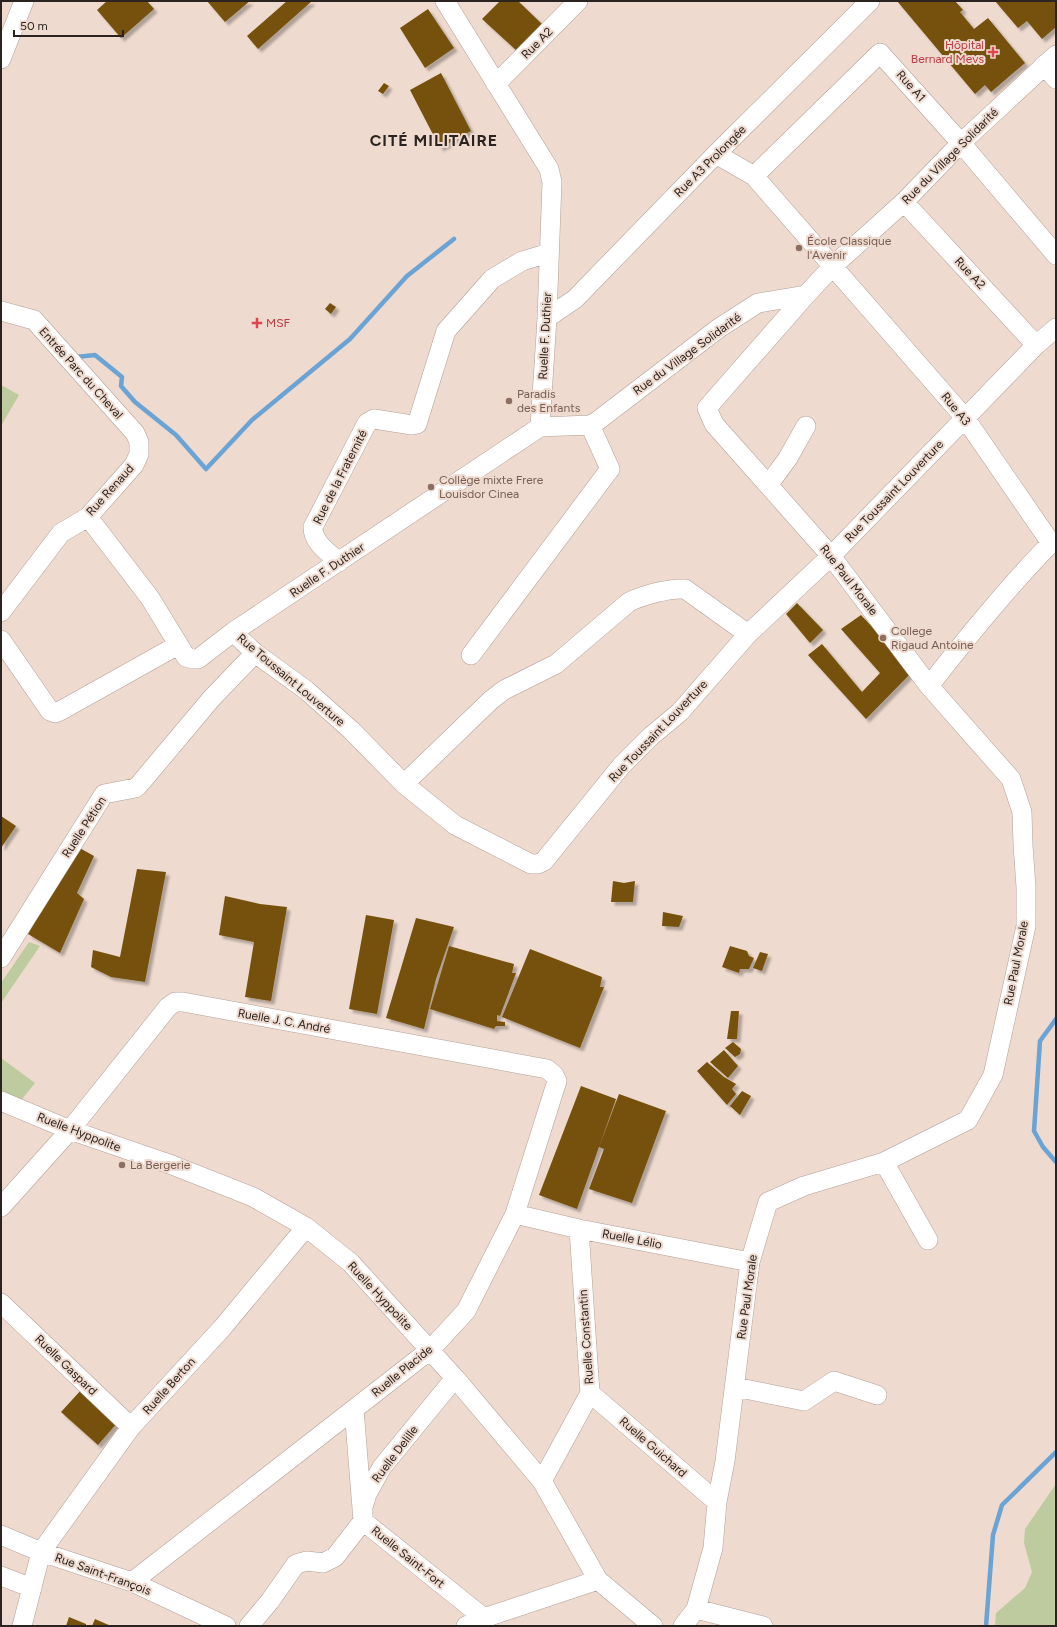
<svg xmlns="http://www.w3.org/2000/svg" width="1057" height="1627" viewBox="0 0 1057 1627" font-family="Figtree,sans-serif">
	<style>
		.green { fill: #bdcb9e }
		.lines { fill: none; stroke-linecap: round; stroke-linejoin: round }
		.stream { stroke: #6ba4d4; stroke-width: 4.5 }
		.building { fill: #765109; filter: url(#shadow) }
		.minor-casing { stroke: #b3a096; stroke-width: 20 }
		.minor { stroke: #fff; stroke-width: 19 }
		.health-dot { fill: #e0444e; stroke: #eedacf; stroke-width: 1.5 }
		.education-dot { fill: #8d6e63; stroke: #eedacf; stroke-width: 1.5 }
		.labels { text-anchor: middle; stroke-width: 4; stroke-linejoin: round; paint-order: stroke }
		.street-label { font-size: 12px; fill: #2a231f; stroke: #eedacf }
		.health-label { font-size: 12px; fill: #be3a42; stroke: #eedacf; text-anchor: end }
		.education-label { font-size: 12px; fill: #785e54; stroke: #eedacf; text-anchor: start }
		.district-label { font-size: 16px; font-weight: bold; letter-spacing: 1px; fill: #2a231f; stroke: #eedacf }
	</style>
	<defs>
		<filter id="shadow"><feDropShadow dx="3.5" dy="3.5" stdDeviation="1" flood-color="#0004"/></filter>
	</defs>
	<rect width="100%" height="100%" fill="#eedacf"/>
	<path class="green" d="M 1,385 L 19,395 L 1,426 Z
		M 29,942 L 40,946 L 1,1003 L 1,983 Z
		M 1,1058 L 35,1083 L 19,1103 L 1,1095 Z
		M 1056,1484 L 1056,1626 L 995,1626 L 996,1613 L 1025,1588 L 1032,1572 L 1024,1543 L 1025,1529 Z"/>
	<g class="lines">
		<path class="stream" d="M 76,357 L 95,355 L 122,377 L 121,386 L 135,402 L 176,435 L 206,469 L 252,420 L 350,339 L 407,276 L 454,239
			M 1056,1019 L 1040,1041 L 1034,1131 L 1043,1147 L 1056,1162
			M 986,1626 L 993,1535 L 1002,1505 L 1056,1452"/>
	</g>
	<path class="building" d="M 107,1 L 147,1 L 154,9 L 121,38 L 97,10 Z
		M 207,1 L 250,1 L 225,22 Z
		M 287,1 L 312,1 L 258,49 L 247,36 Z
		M 500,1 L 518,1 L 542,24 L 517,51 L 482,19 Z
		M 897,1 L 955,1 L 963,10 L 960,12 L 974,29 L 988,18 L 1025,63 L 991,92 L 985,85 L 975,94 Z
		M 995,1 L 1056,1 L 1056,27 L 1042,39 L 1027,21 L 1018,28 Z
		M 428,9 L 454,48 L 425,68 L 400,28 Z
		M 441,73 L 471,131 L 440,148 L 410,90 Z
		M 384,83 L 389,86 L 383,94 L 378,91 Z
		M 330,303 L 336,307 L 331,314 L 325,309 Z
		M 797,603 L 823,630 L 810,643 L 786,614 Z
		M 861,615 L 913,671 L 866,719 L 808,655 L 822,644 L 862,692 L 880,673 L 841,629 Z
		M 1,816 L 16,826 L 1,848 Z
		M 76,846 L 94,856 L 77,893 L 84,899 L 60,953 L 28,934 Z
		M 137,869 L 166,872 L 145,982 L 111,977 L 91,967 L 93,950 L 120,957 Z
		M 613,881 L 624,883 L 635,881 L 633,902 L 611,902 Z
		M 225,896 L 260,904 L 287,907 L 271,1001 L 245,997 L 254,942 L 219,935 Z
		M 663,912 L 683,916 L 679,927 L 662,926 Z
		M 366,915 L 394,920 L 377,1014 L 349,1009 Z
		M 416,918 L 454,927 L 436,979 L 424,1029 L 386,1018 Z
		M 449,946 L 514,964 L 512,973 L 516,973 L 500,1016 L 497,1015 L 497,1021 L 505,1022 L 505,1026 L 496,1026 L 494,1029 L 430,1009 Z
		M 730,946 L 747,951 L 749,956 L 754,958 L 749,969 L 740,969 L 739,973 L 722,967 Z
		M 530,949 L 602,977 L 600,987 L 604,987 L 580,1048 L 502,1017 Z
		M 760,952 L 768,954 L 762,971 L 753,968 Z
		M 731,1011 L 739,1011 L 737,1039 L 727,1039 Z
		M 733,1042 L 741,1049 L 740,1054 L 735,1057 L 725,1048 Z
		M 724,1050 L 738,1066 L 728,1078 L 710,1062 Z
		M 707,1062 L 724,1077 L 736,1084 L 732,1089 L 736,1094 L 727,1105 L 697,1071 Z
		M 581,1086 L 616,1099 L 577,1209 L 539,1195 Z
		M 742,1091 L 751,1096 L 740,1115 L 730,1106 Z
		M 619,1094 L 666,1111 L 632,1203 L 589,1189 L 604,1149 L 599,1147 Z
		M 82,1389 L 118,1422 L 98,1445 L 61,1412 Z
		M 69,1617 L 86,1624 L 86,1626 L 66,1626 Z
		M 95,1619 L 111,1626 L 92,1626 Z"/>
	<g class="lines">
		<defs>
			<path id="minor" d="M 1,59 L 24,1
				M 1044,65 L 1056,79
				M 496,84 L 578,1
				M 716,154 L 754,176 L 965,418 L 1051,543 C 1007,588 968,636 929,686
				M 754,176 L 880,53 L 961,143 L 1056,255
				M 904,202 L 1036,345
				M 1,311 L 34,320 L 135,433 L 139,442 L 139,454 L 134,465 L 88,517 L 61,533 L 1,612
				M 547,318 L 575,299 L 716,154 L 870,1
				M 540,427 L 590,425 L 596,422 L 719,328 L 758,303 L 806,295 L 833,266 L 904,202 L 961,143 L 1056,55
				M 769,484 L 788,458 L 806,426
				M 88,517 L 150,598 L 186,657 L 193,659 L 198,659 L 233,632 L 540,427 L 547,318 L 552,182 L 549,169 L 445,1
				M 339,562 C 328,552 313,543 313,527 L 367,423 L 374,419 L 412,425 L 417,424 L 446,331 L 492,279 L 522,261 L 549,253
				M 233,632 L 255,653 L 306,690 L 351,730 L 404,784 L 455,825 L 531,864 L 538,864 L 544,861 L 622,765 L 650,737 L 680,712 L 748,634 L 831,556 L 1036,345 L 1056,328
				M 1,640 L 50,711 L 55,713 L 60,711 L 178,645
				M 471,655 L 610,469 L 590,425
				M 404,784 L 491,700 L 504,690 L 556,664 L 629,602 C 643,595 669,588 685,589 L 748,634
				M 1,958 L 104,794 L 135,788 L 138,786 L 211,699 L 255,653
				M 1,1101 L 70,1130 L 172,1165 L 253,1197 L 306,1227 L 351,1263 L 455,1378 L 542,1481 L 598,1580 L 653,1626
				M 884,1162 L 928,1240
				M 1,1207 L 70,1130 L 168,1007 L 175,1002 L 183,1002 L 547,1069 L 554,1075 L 557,1081 L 515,1214 L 466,1311 L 430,1350 L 132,1582
				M 515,1214 L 579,1229 L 750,1262
				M 1,1303 L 131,1427
				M 735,1387 L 804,1401 L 834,1381 L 877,1395
				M 590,1393 L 717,1502
				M 354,1409 L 363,1521 L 484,1618
				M 542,1481 L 590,1393 L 579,1229
				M 1,1535 L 41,1552 L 132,1582 L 226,1626
				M 1,1576 L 32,1588
				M 696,1609 L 763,1626
				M 22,1626 L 41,1552 L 131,1427 L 223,1327 L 306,1227
				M 249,1626 L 270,1601 L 296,1564 L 307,1561 L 323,1563 L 335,1557 L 363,1521 L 363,1507 L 367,1494 L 382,1467 L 455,1378
				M 466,1626 L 484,1618 L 598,1580
				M 683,1626 L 696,1609 L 713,1548 L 717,1502 L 725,1461 L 750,1262 L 768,1202 L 804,1186 L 884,1162 L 968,1120 L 993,1075 L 1026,926 L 1026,887 L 1023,845 L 1022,812 L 1011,779 L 929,686 L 831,556 L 714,424 L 707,408 L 806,295"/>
		</defs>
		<use href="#minor" class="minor-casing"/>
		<use href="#minor" class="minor"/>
	</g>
	<g class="health-dot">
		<path d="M991 46h4v4h4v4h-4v4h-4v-4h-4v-4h4z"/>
		<path d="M255 317h4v4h4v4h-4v4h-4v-4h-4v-4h4z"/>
	</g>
	<g class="education-dot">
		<circle cx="799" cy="248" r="4"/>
		<circle cx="509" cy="401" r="4"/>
		<circle cx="431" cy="487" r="4"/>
		<circle cx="883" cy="638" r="4"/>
		<circle cx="122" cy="1165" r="4"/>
	</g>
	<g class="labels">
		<g class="street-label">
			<text transform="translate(537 43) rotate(-45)" y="4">Rue A2</text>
			<text transform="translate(911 86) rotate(48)" y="4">Rue A1</text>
			<text transform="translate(950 156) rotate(-45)" y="4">Rue du Village Solidarité</text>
			<text transform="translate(710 161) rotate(-45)" y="4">Rue A3 Prolongée</text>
			<text transform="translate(970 273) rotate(47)" y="4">Rue A2</text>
			<text transform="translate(545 336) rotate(-87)" y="4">Ruelle F. Duthier</text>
			<text transform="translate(687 354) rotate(-36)" y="4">Rue du Village Solidarité</text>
			<text transform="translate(81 373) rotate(48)" y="4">Entrée Parc du Cheval</text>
			<text transform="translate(956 409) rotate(51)" y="4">Rue A3</text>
			<text transform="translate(340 477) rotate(-63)" y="4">Rue de la Fraternité</text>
			<text transform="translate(110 490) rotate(-48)" y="4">Rue Renaud</text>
			<text transform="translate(894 491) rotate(-46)" y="4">Rue Toussaint Louverture</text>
			<text transform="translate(327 570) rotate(-34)" y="4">Ruelle F. Duthier</text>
			<text transform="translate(849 580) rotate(52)" y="4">Rue Paul Morale</text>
			<text transform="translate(291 680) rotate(40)" y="4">Rue Toussaint Louverture</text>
			<text transform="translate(658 731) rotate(-46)" y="4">Rue Toussaint Louverture</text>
			<text transform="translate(84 827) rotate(-57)" y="4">Ruelle Pétion</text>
			<text transform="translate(1016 963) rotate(-79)" y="4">Rue Paul Morale</text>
			<text transform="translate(284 1021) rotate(10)" y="4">Ruelle J. C. André</text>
			<text transform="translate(79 1132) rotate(21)" y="4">Ruelle Hyppolite</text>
			<text transform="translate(632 1239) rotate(11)" y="4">Ruelle Lélio</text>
			<text transform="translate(380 1296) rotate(47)" y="4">Ruelle Hyppolite</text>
			<text transform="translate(747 1297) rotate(-82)" y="4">Rue Paul Morale</text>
			<text transform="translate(586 1337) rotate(-94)" y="4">Ruelle Constantin</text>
			<text transform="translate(66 1365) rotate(44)" y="4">Ruelle Gaspard</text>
			<text transform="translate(402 1371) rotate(-39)" y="4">Ruelle Placide</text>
			<text transform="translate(169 1386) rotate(-48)" y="4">Ruelle Berton</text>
			<text transform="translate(653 1447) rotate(41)" y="4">Ruelle Guichard</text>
			<text transform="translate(395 1454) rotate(-53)" y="4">Ruelle Delille</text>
			<text transform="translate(408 1557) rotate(39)" y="4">Ruelle Saint-Fort</text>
			<text transform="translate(103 1574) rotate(20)" y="4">Rue Saint-François</text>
		</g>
		<g class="health-label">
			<text x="984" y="49">Hôpital<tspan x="984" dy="14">Bernard Mevs</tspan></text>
			<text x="266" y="327" text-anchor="start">MSF</text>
		</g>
		<g class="education-label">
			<text x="807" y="245">École Classique<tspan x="807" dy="14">l'Avenir</tspan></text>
			<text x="517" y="398">Paradis<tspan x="517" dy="14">des Enfants</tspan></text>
			<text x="439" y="484">Collège mixte Frere<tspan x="439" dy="14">Louisdor Cinea</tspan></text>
			<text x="891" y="635">College<tspan x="891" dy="14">Rigaud Antoine</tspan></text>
			<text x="130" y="1169">La Bergerie</text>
		</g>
		<g class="district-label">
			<text x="434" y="146">CITÉ MILITAIRE</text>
		</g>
	</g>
	<rect width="1057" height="1627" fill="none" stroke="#2a231f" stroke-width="4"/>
	<path d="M14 30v6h109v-6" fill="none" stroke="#2a231f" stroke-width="2"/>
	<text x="20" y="30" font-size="12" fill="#2a231f" stroke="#eedacf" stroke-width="3" paint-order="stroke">50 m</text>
</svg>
